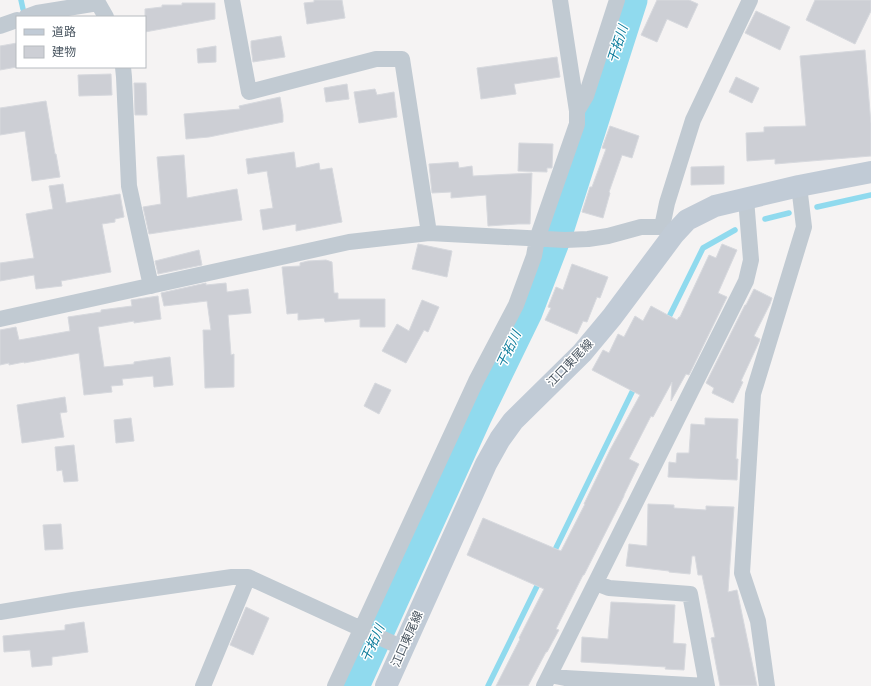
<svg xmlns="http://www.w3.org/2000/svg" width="871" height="686" viewBox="0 0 871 686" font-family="Manrope,'Noto Sans JP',sans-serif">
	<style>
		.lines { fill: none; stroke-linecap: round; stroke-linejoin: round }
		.stream { stroke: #90daee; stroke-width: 5.5 }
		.river { stroke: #90daee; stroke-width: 33 }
		.building { fill: #cdcfd5; stroke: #d7d9de }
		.minor { stroke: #c1cad2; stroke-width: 16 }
		.secondary { stroke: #c1cbd6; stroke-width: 22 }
		.labels { text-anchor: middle; stroke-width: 3; stroke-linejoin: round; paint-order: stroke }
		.street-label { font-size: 12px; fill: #4a5661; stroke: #fff }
		.water-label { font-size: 13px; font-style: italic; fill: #0c7c9b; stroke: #fff }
	</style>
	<rect width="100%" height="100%" fill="#f5f3f3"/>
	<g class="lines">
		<path class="stream" d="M 21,0 L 23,9
			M 817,207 L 871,195
			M 765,219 L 789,213
			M 666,323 L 703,248 L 735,230
			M 553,554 L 636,384
			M 488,686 L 540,580"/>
		<path class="river" d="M 353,686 L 476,415 L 526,312 L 556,234 L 631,0"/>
	</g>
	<path class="building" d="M 314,0 L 342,0 L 345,18 L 307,24 L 304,3 L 314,2 Z
		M 657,0 L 689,0 L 698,4 L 687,28 L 667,19 L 657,42 L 641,35 Z
		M 815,0 L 871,0 L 871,11 L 855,44 L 806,20 Z
		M 182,3 L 215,3 L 215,19 L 145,32 L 145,9 L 162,7 L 162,5 L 182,5 Z
		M 756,11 L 790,27 L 780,50 L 745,33 Z
		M 281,36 L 285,57 L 253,62 L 251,47 L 251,41 Z
		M 17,43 L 17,67 L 0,70 L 0,46 Z
		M 216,46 L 216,62 L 198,63 L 197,49 Z
		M 865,50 L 871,124 L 871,156 L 775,164 L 775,159 L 747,161 L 746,133 L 764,132 L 764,127 L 806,126 L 800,56 Z
		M 557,57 L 560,77 L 514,84 L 516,94 L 481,99 L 477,68 Z
		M 111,74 L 112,95 L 79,96 L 78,75 Z
		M 736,77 L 759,88 L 752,103 L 729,92 Z
		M 134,83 L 146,83 L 147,115 L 135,115 Z
		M 347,84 L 349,99 L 326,102 L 324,88 Z
		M 375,89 L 377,95 L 394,92 L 397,117 L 359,123 L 354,92 Z
		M 280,97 L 283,115 L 283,122 L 209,137 L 186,139 L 184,114 L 240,109 L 239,106 Z
		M 46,101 L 55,154 L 56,154 L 60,177 L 32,181 L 25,131 L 0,135 L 0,108 Z
		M 610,126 L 639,136 L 632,158 L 622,155 L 609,192 L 610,193 L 603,218 L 582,212 L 590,187 L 592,187 L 606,149 L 602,148 Z
		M 519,143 L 553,144 L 552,168 L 547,168 L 547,172 L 518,171 Z
		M 294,152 L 296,168 L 319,163 L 320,170 L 332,168 L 342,222 L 296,231 L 296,224 L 263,230 L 260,210 L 273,208 L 267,171 L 248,174 L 246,159 Z
		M 184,155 L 187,198 L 237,189 L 242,220 L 149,234 L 143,207 L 161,204 L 157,157 Z
		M 458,162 L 459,168 L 472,166 L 473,176 L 532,173 L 530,224 L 518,224 L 488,226 L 486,195 L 451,198 L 451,192 L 432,193 L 429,164 Z
		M 724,166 L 724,184 L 691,185 L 691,167 Z
		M 63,184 L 66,203 L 120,194 L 124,217 L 115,219 L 115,222 L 102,224 L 111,272 L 61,281 L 62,286 L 36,289 L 34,275 L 0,281 L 0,263 L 34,258 L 26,214 L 53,209 L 49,186 Z
		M 418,244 L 452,251 L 447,277 L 412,269 Z
		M 722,244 L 737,250 L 718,293 L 727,297 L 689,375 L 686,374 L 671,401 L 672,382 L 653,417 L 651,416 L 629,459 L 639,464 L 624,495 L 624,496 L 584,575 L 583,575 L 556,629 L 559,630 L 547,652 L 546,652 L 528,686 L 496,686 L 520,639 L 519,638 L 544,589 L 467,555 L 483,518 L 561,551 L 585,504 L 584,504 L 610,450 L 640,395 L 592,370 L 603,350 L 609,353 L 618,334 L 624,337 L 635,316 L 643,321 L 651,306 L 677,320 L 679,317 L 680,317 L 709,255 L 716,258 Z
		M 199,250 L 202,265 L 158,274 L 155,261 Z
		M 326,260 L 332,262 L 334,293 L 338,293 L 338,299 L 385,299 L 385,327 L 360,327 L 360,319 L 325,322 L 324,318 L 298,320 L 298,313 L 287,314 L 282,267 L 300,266 L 300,263 L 308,261 Z
		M 572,264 L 608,277 L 600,298 L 597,297 L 587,322 L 583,321 L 577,334 L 545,320 L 551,308 L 548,307 L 556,287 L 563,290 Z
		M 206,283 L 206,285 L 226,283 L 227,292 L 248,289 L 251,313 L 228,315 L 231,355 L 234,354 L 234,387 L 205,388 L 203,330 L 211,330 L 207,301 L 164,306 L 161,293 Z
		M 754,289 L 772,298 L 770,304 L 754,336 L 760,339 L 759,342 L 741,381 L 743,382 L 733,403 L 712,393 L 714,388 L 706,383 L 745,305 L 746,305 Z
		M 158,296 L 161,319 L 134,323 L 134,321 L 98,327 L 104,367 L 134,364 L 134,362 L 170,357 L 173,385 L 154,387 L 153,376 L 122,379 L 123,385 L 111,386 L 112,392 L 84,395 L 79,353 L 24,363 L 24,362 L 9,365 L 9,363 L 0,365 L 0,330 L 16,327 L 19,340 L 70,331 L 68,317 L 101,312 L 101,310 L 132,306 L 131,300 Z
		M 422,300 L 439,307 L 428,332 L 424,330 L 406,363 L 382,351 L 397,324 L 409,331 Z
		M 375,383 L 391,390 L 379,414 L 364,406 Z
		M 65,397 L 67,412 L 60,413 L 64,437 L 22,443 L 17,405 Z
		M 131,418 L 134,441 L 116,443 L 114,420 Z
		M 705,418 L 738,419 L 736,459 L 738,459 L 737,480 L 668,477 L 669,462 L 676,463 L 677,453 L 689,453 L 691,424 L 705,425 Z
		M 74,445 L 78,481 L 64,482 L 62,470 L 57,471 L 55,447 Z
		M 648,504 L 674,505 L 674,508 L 706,510 L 706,506 L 734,507 L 728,592 L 737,590 L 757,686 L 720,686 L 711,638 L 715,637 L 702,575 L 698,575 L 695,556 L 692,556 L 690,574 L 669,572 L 669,571 L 626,566 L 629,544 L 647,546 Z
		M 61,524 L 63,549 L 45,550 L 43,525 Z
		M 611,602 L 675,605 L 673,643 L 686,644 L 684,670 L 665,669 L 666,667 L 581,662 L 582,637 L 608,639 Z
		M 246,607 L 269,618 L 253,655 L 230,645 Z
		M 84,622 L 88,652 L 52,657 L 52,665 L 32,667 L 30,650 L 4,652 L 3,636 L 65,630 L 65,625 Z"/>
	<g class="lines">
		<path class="minor" d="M 232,0 L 249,92 L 376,59 L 402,59 L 429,233
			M 26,17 L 37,13 L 98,3 L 106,17
			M 0,26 L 17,20
			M 123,67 L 124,77 L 129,186 L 151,286
			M 577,111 L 586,96 L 617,0
			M 662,227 L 667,203 L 693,120 L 750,0
			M 0,319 L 349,242 L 429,233 L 565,240 L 588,239 L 608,236 L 641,227 L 662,227 L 674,234
			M 596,583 L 609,588 L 690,594 L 707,686
			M 0,612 L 73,600 L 232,577 L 248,577 L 403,648
			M 550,675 L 565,678 L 707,686
			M 203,686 L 248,577
			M 335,686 L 476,381 L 516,305 L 534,256 L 537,239 L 577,124 L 577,111 L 560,0
			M 544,686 L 746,281 L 751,260 L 746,199
			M 767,686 L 758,621 L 742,573 L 753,394 L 804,227 L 799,186"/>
		<path class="secondary" d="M 386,686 L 486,464 L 500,439 L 513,421 L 582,353 L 612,317 L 674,234 L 687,220 L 715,206 L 799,186 L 871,172"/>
	</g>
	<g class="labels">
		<g class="street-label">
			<text transform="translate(570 363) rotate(-46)" y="4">江口東尾線</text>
			<text transform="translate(407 639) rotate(-66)" y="4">江口東尾線</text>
		</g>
		<g class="water-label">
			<text transform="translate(617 44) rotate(-72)" y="5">干拓川</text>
			<text transform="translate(508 349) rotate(-64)" y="5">干拓川</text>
			<text transform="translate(372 643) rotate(-66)" y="5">干拓川</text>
		</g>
	</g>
	<rect x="16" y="16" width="130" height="52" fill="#ffffff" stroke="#b7bbc0"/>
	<rect x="24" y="29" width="20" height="6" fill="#c1cbd6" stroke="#b7bbc0"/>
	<text x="52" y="36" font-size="12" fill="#4a5661">道路</text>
	<rect x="24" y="46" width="20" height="12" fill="#cdcfd5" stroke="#b7bbc0"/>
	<text x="52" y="56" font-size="12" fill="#4a5661">建物</text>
</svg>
